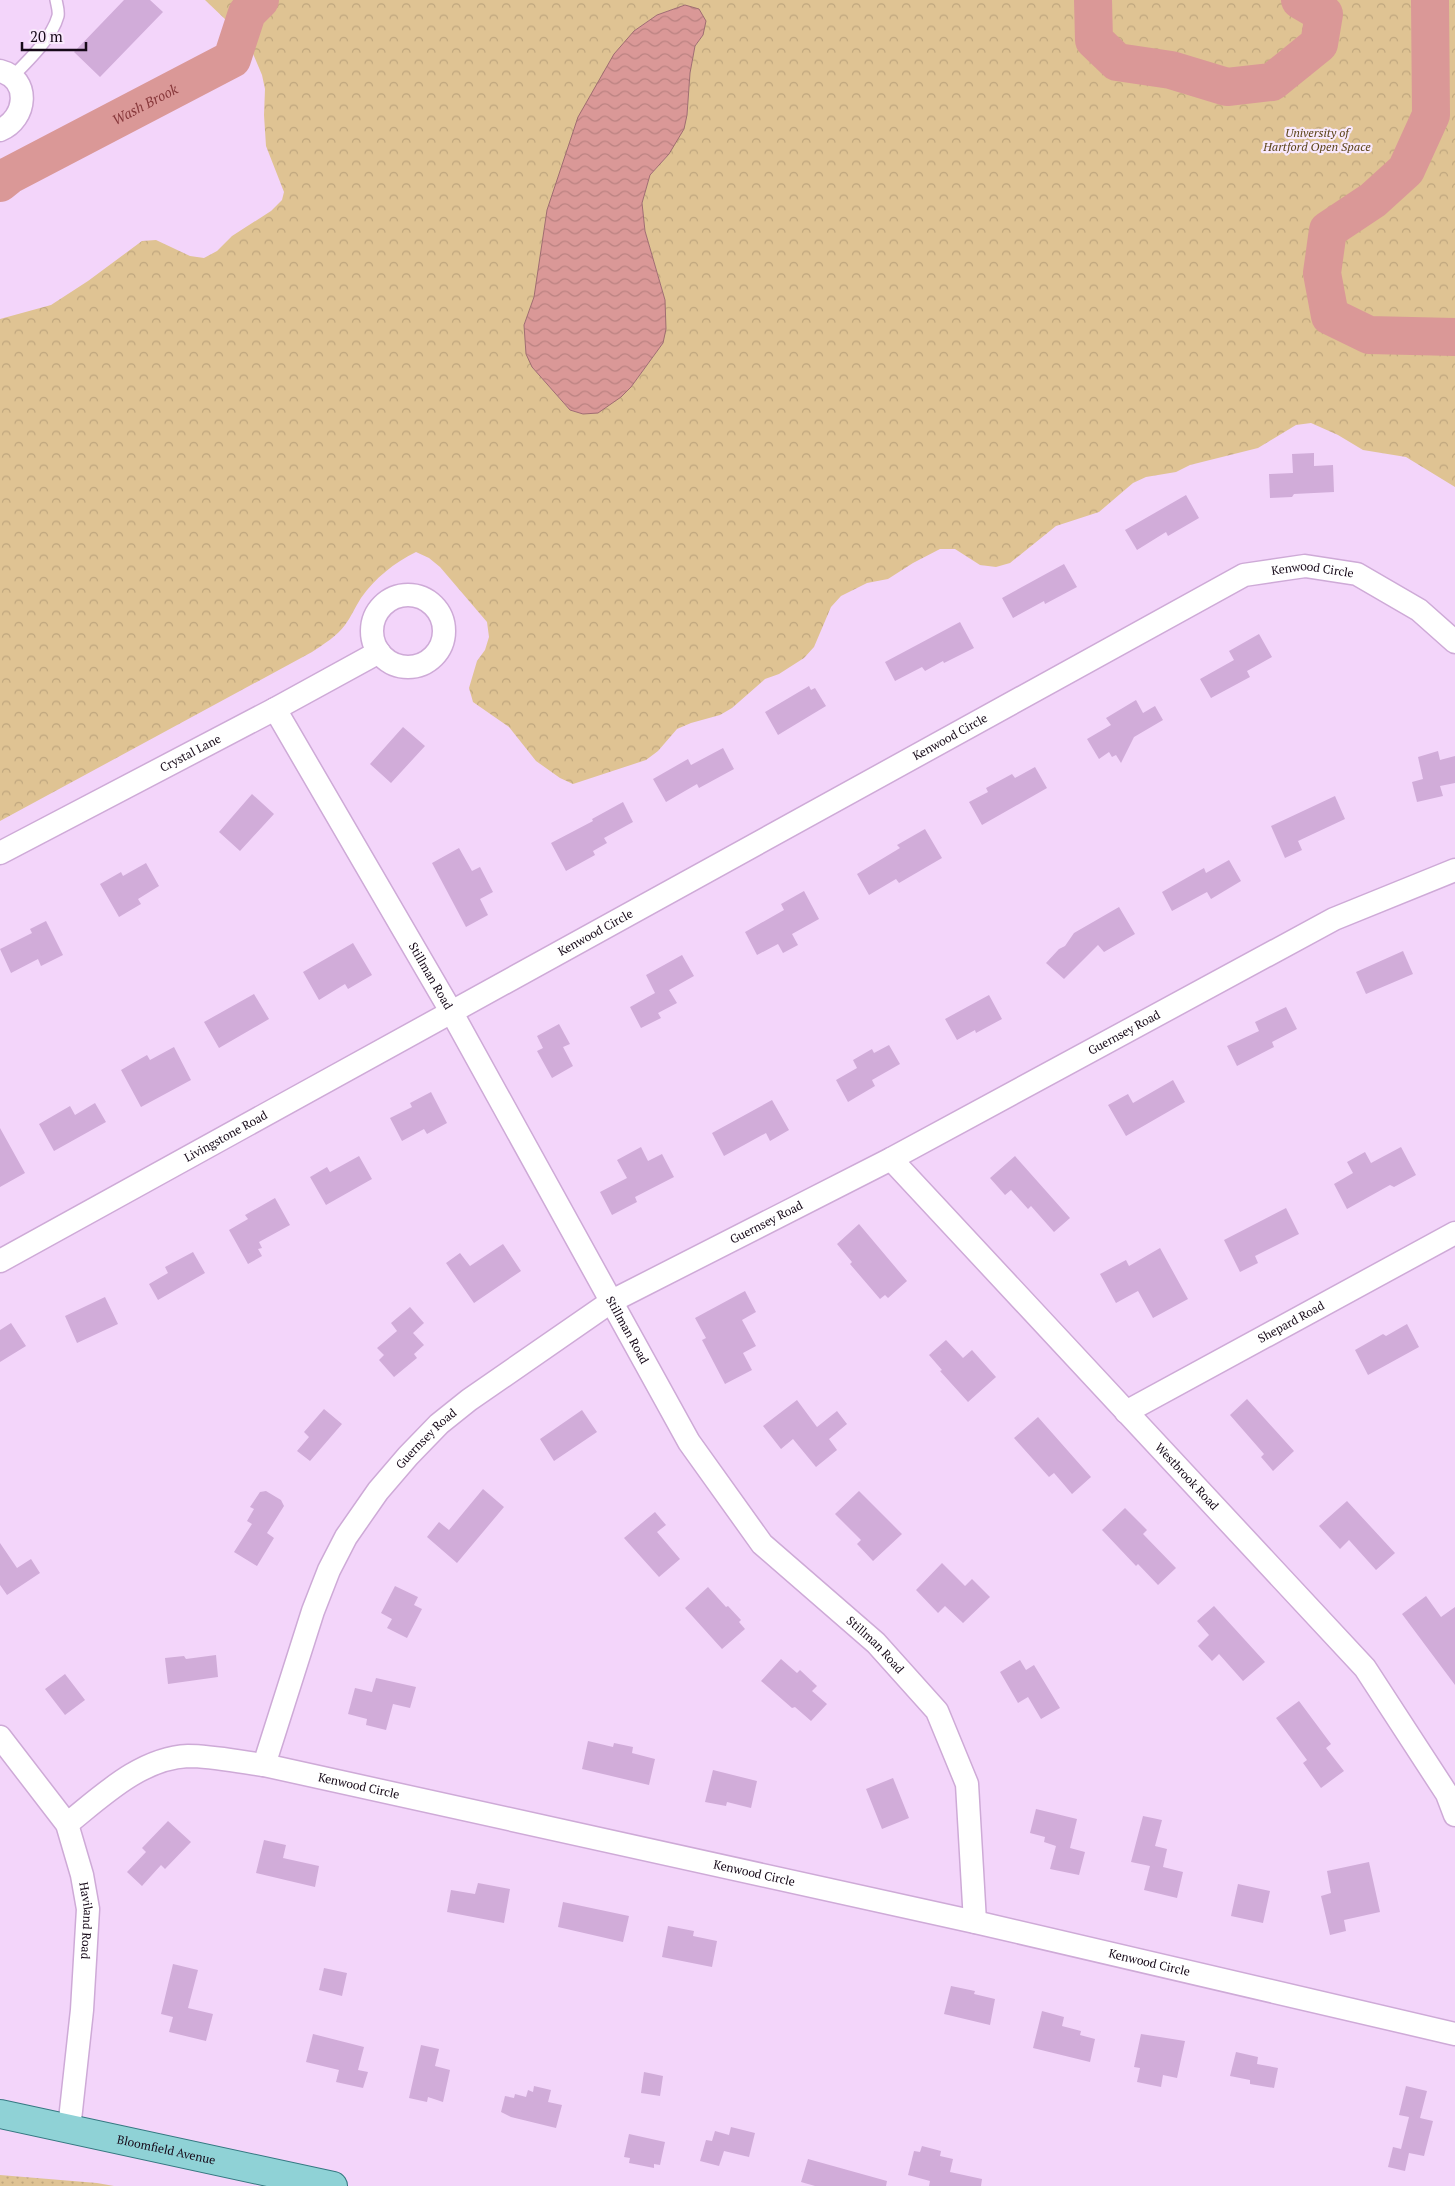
<svg xmlns="http://www.w3.org/2000/svg" width="1455" height="2186" viewBox="0 0 1455 2186" font-family="'PT Serif',serif">
	<style>
		.green { fill: url(#green-dots) }
		.forest { fill: url(#forest-crowns); fill-rule: evenodd }
		.water { fill: url(#water-waves); stroke: #9f6d71 }
		.lines { fill: none; stroke-linecap: round; stroke-linejoin: round }
		.river { stroke: #da9897; stroke-width: 38 }
		.building { fill: #d1acd9 }
		.service-casing { stroke: #ceaad7; stroke-width: 14 }
		.minor-casing { stroke: #ceaad7; stroke-width: 25 }
		.primary-casing { stroke: #357881; stroke-width: 30 }
		.service { stroke: #fff; stroke-width: 11 }
		.minor { stroke: #fff; stroke-width: 22 }
		.primary { stroke: #8fd2d6; stroke-width: 28 }
		.labels { text-anchor: middle; stroke-width: 4.5; stroke-linejoin: round; paint-order: stroke }
		.park-label { font-size: 12px; font-style: italic; fill: #5a4318; stroke: #f8e8fb }
		.street-label { font-size: 12px; fill: #160918; stroke: #f8e8fb }
		.water-label { font-size: 14px; font-style: italic; fill: #88383b; stroke: #f8e8fb }
	</style>
	<defs>
		<pattern id="green-dots" width="8" height="8" patternUnits="userSpaceOnUse" patternTransform="scale(1.25)"><rect width="8" height="8" fill="#dfc393"/><path d="M2 2h.1M6 6h.1" fill="none" stroke="#bfa67e" stroke-width="1.8" stroke-linecap="round"/></pattern>
		<pattern id="forest-crowns" width="20" height="18" patternUnits="userSpaceOnUse" patternTransform="scale(1.25)"><rect width="20" height="18" fill="#dfc393"/><path d="M2 6a3 3 0 1 1 6 0M12 15a3 3 0 1 1 6 0" fill="none" stroke="#bfa67e"/></pattern>
		<pattern id="water-waves" width="16" height="10" patternUnits="userSpaceOnUse" patternTransform="scale(1.25)"><rect width="16" height="10" fill="#da9897"/><path d="M0 5q4-4 8 0t8 0" fill="none" stroke="#ba8281"/></pattern>
	</defs>
	<rect width="100%" height="100%" fill="#f3d5fa"/>
	<path class="green" d="M 0,2175 L 97,2183 L 114,2186 L 0,2186 Z"/>
	<path class="forest" d="M 205,0 L 1455,0 L 1455,487 L 1406,457 L 1363,450 L 1338,435 L 1311,423 L 1296,425 L 1258,448 L 1190,465 L 1176,472 L 1146,477 L 1133,483 L 1099,512 L 1056,526 L 1010,563 L 996,567 L 980,565 L 955,549 L 940,549 L 913,563 L 888,579 L 867,583 L 841,596 L 831,607 L 814,647 L 804,658 L 779,674 L 765,679 L 732,708 L 720,715 L 691,723 L 677,729 L 658,751 L 646,760 L 573,784 L 560,778 L 536,761 L 509,727 L 473,702 L 469,688 L 477,661 L 485,650 L 489,637 L 487,622 L 440,567 L 429,558 L 416,552 C 394,563 375,578 361,598 C 355,607 351,617 345,625 C 337,636 324,644 312,652 L 0,821 L 0,319 L 51,305 L 88,281 L 142,241 L 156,240 L 190,256 L 204,258 L 217,251 L 232,236 L 271,211 L 282,200 L 284,192 L 266,146 L 264,115 L 265,89 L 262,75 L 251,49 L 227,21 ZM 685,5 L 703,35 L 695,46 L 690,73 L 687,115 L 669,154 L 650,175 L 642,203 L 645,231 L 665,300 L 663,343 L 631,387 L 621,397 L 583,414 L 570,410 L 532,367 L 524,325 L 634,31 L 657,15 Z"/>
	<path class="water" d="M 685,5 L 699,9 L 706,21 L 703,35 L 695,46 L 690,73 L 687,115 L 684,129 L 669,154 L 650,175 L 642,203 L 645,231 L 665,300 L 666,329 L 663,343 L 631,387 L 621,397 L 598,413 L 583,414 L 570,410 L 532,367 L 526,354 L 524,325 L 534,297 L 547,210 L 578,117 L 614,54 L 634,31 L 657,15 Z"/>
	<g class="lines">
		<g class="river">
			<path d="M 1093,0 L 1094,40 L 1117,62 L 1171,70 L 1227,87 L 1272,82 L 1319,44 L 1324,14 L 1300,0"/>
			<path d="M 1430,0 L 1431,115 L 1406,170 L 1373,200 L 1328,230 L 1322,273 L 1330,316 L 1369,335 L 1455,337"/>
			<path id="s1" d="M 0,183 L 10,175 L 232,59 L 247,13 L 260,0"/>
		</g>
	</g>
	<path class="building" d="M 124,0 L 150,0 L 163,12 L 100,77 L 74,52 Z
		M 1314,453 L 1314,466 L 1333,465 L 1334,492 L 1294,494 L 1292,497 L 1270,498 L 1269,474 L 1293,473 L 1292,454 Z
		M 1186,495 L 1199,518 L 1168,536 L 1166,532 L 1137,550 L 1125,530 Z
		M 1064,564 L 1077,587 L 1045,604 L 1044,601 L 1013,618 L 1002,598 Z
		M 960,622 L 974,648 L 944,663 L 943,661 L 925,671 L 922,667 L 895,681 L 885,662 Z
		M 1259,634 L 1272,657 L 1247,671 L 1250,677 L 1211,698 L 1200,679 L 1234,660 L 1229,651 Z
		M 809,686 L 811,690 L 815,688 L 826,706 L 778,735 L 765,712 Z
		M 1136,700 L 1143,713 L 1155,706 L 1163,720 L 1134,737 L 1121,763 L 1116,755 L 1112,757 L 1109,752 L 1099,759 L 1087,739 L 1111,725 L 1106,718 Z
		M 403,727 L 425,746 L 391,783 L 370,764 Z
		M 723,748 L 734,769 L 699,788 L 697,784 L 666,802 L 653,779 L 688,759 L 691,765 Z
		M 1438,751 L 1440,760 L 1455,756 L 1455,783 L 1440,786 L 1443,796 L 1417,802 L 1412,782 L 1423,779 L 1418,757 Z
		M 1035,767 L 1047,788 L 982,825 L 969,802 L 988,792 L 986,788 L 1012,774 L 1015,778 Z
		M 252,794 L 274,814 L 240,851 L 219,832 Z
		M 1335,796 L 1345,819 L 1298,841 L 1302,850 L 1285,858 L 1271,826 Z
		M 623,802 L 633,822 L 604,838 L 607,843 L 593,851 L 595,855 L 566,871 L 551,843 L 593,821 L 592,819 Z
		M 925,829 L 942,858 L 899,883 L 896,879 L 869,895 L 857,874 L 900,848 L 897,845 Z
		M 459,848 L 472,871 L 480,867 L 493,892 L 480,899 L 488,915 L 466,927 L 432,863 Z
		M 1229,860 L 1241,881 L 1211,899 L 1207,892 L 1172,911 L 1162,892 L 1204,868 L 1206,873 Z
		M 146,863 L 159,886 L 138,899 L 141,904 L 119,917 L 100,884 L 121,872 L 123,876 Z
		M 804,891 L 819,919 L 792,934 L 798,945 L 783,953 L 778,944 L 757,955 L 745,932 L 784,910 L 781,904 Z
		M 1119,907 L 1135,934 L 1104,952 L 1098,945 L 1064,979 L 1046,963 L 1059,949 L 1065,946 L 1074,933 Z
		M 46,921 L 63,955 L 41,966 L 38,959 L 11,973 L 0,949 L 32,933 L 30,929 Z
		M 353,943 L 372,975 L 348,989 L 345,984 L 319,1000 L 303,972 Z
		M 1403,951 L 1413,974 L 1366,994 L 1356,972 Z
		M 682,955 L 694,976 L 669,990 L 677,1003 L 658,1013 L 661,1018 L 641,1028 L 630,1007 L 655,993 L 646,975 Z
		M 254,994 L 269,1019 L 219,1048 L 204,1022 Z
		M 989,995 L 1002,1019 L 976,1033 L 975,1030 L 957,1040 L 945,1019 Z
		M 1286,1007 L 1297,1029 L 1272,1042 L 1274,1047 L 1237,1066 L 1227,1046 L 1259,1031 L 1255,1022 Z
		M 559,1024 L 570,1044 L 563,1047 L 573,1066 L 552,1078 L 537,1051 L 543,1048 L 537,1036 Z
		M 889,1045 L 900,1064 L 872,1080 L 875,1086 L 848,1102 L 836,1080 L 857,1068 L 853,1060 L 872,1049 L 874,1053 Z
		M 174,1047 L 191,1080 L 141,1107 L 121,1070 L 147,1055 L 150,1060 Z
		M 1173,1080 L 1185,1102 L 1126,1136 L 1108,1105 L 1128,1094 L 1133,1103 Z
		M 431,1092 L 447,1123 L 427,1134 L 424,1129 L 402,1141 L 390,1118 L 412,1107 L 410,1103 Z
		M 772,1100 L 789,1130 L 770,1141 L 766,1133 L 724,1156 L 712,1133 Z
		M 95,1103 L 106,1122 L 54,1151 L 39,1124 L 70,1106 L 75,1115 Z
		M 0,1128 L 25,1173 L 0,1187 Z
		M 641,1147 L 648,1161 L 662,1154 L 674,1177 L 635,1197 L 637,1202 L 612,1215 L 600,1192 L 627,1178 L 617,1160 Z
		M 1401,1147 L 1416,1175 L 1394,1187 L 1390,1185 L 1347,1209 L 1334,1184 L 1353,1173 L 1347,1162 L 1365,1152 L 1371,1163 Z
		M 359,1156 L 372,1179 L 326,1205 L 310,1177 L 327,1167 L 330,1172 Z
		M 1015,1156 L 1070,1218 L 1054,1232 L 1031,1206 L 1028,1209 L 1011,1190 L 1005,1195 L 990,1178 Z
		M 275,1198 L 290,1225 L 259,1242 L 262,1248 L 258,1249 L 262,1256 L 248,1264 L 229,1230 L 248,1219 L 245,1215 Z
		M 1286,1208 L 1299,1234 L 1255,1256 L 1258,1263 L 1240,1272 L 1224,1240 Z
		M 859,1224 L 907,1281 L 888,1298 L 885,1295 L 880,1299 L 850,1264 L 852,1262 L 837,1244 Z
		M 503,1244 L 521,1271 L 474,1303 L 446,1263 L 460,1253 L 470,1266 Z
		M 1160,1248 L 1188,1299 L 1153,1318 L 1138,1291 L 1116,1303 L 1100,1274 L 1126,1260 L 1129,1266 Z
		M 193,1252 L 205,1273 L 158,1300 L 149,1284 L 168,1273 L 165,1267 Z
		M 745,1291 L 756,1312 L 742,1320 L 756,1346 L 743,1353 L 752,1370 L 725,1384 L 702,1340 L 706,1338 L 695,1318 Z
		M 105,1297 L 118,1324 L 77,1343 L 65,1316 Z
		M 410,1307 L 424,1323 L 413,1333 L 424,1345 L 414,1354 L 417,1358 L 394,1377 L 379,1360 L 384,1355 L 377,1348 L 397,1331 L 391,1323 Z
		M 11,1323 L 26,1346 L 0,1362 L 0,1330 Z
		M 1407,1324 L 1419,1347 L 1368,1375 L 1355,1350 L 1383,1334 L 1386,1336 Z
		M 946,1340 L 963,1358 L 972,1350 L 996,1377 L 968,1402 L 940,1371 L 942,1370 L 929,1355 Z
		M 1247,1399 L 1294,1451 L 1273,1471 L 1261,1457 L 1264,1454 L 1230,1415 Z
		M 797,1400 L 817,1427 L 837,1411 L 847,1424 L 829,1439 L 837,1450 L 816,1467 L 793,1439 L 781,1449 L 763,1426 Z
		M 324,1409 L 342,1424 L 310,1461 L 297,1451 L 309,1437 L 304,1432 Z
		M 582,1410 L 597,1432 L 554,1461 L 540,1439 Z
		M 1038,1417 L 1091,1477 L 1072,1494 L 1054,1473 L 1049,1477 L 1014,1438 Z
		M 483,1489 L 504,1507 L 457,1563 L 427,1537 L 439,1522 L 449,1530 Z
		M 266,1491 L 281,1500 L 284,1506 L 267,1533 L 274,1538 L 257,1566 L 234,1552 L 252,1524 L 247,1521 L 254,1509 L 250,1507 L 260,1492 Z
		M 859,1491 L 902,1534 L 873,1561 L 857,1544 L 861,1540 L 835,1514 Z
		M 1347,1501 L 1395,1553 L 1376,1570 L 1349,1540 L 1340,1549 L 1319,1526 Z
		M 1125,1508 L 1147,1530 L 1143,1534 L 1176,1568 L 1158,1585 L 1138,1564 L 1136,1566 L 1102,1530 Z
		M 655,1512 L 666,1525 L 657,1532 L 680,1559 L 659,1577 L 624,1538 Z
		M 0,1543 L 17,1568 L 31,1559 L 40,1573 L 7,1595 L 0,1585 Z
		M 942,1563 L 965,1586 L 972,1579 L 990,1597 L 963,1623 L 945,1606 L 938,1613 L 916,1590 Z
		M 395,1586 L 418,1597 L 414,1605 L 422,1609 L 407,1638 L 387,1628 L 392,1619 L 381,1613 Z
		M 708,1587 L 726,1607 L 728,1606 L 741,1620 L 739,1622 L 745,1629 L 722,1649 L 685,1608 Z
		M 1426,1596 L 1441,1617 L 1455,1607 L 1455,1685 L 1402,1614 Z
		M 1214,1606 L 1265,1662 L 1243,1681 L 1219,1654 L 1212,1661 L 1198,1646 L 1209,1635 L 1197,1621 Z
		M 216,1655 L 218,1677 L 168,1684 L 165,1658 L 184,1656 L 186,1659 Z
		M 781,1659 L 797,1673 L 800,1670 L 817,1686 L 812,1691 L 827,1704 L 811,1721 L 795,1707 L 792,1708 L 761,1681 Z
		M 1020,1660 L 1026,1670 L 1034,1665 L 1060,1708 L 1041,1719 L 1028,1697 L 1018,1703 L 1000,1672 Z
		M 65,1674 L 85,1700 L 65,1715 L 45,1689 Z
		M 376,1678 L 416,1687 L 410,1708 L 393,1704 L 386,1730 L 366,1725 L 367,1719 L 348,1714 L 355,1688 L 372,1692 Z
		M 1299,1701 L 1331,1744 L 1326,1748 L 1344,1771 L 1321,1788 L 1303,1763 L 1307,1760 L 1276,1718 Z
		M 588,1741 L 613,1747 L 614,1743 L 633,1747 L 632,1753 L 655,1759 L 649,1785 L 582,1769 Z
		M 713,1770 L 757,1781 L 751,1808 L 727,1802 L 726,1806 L 705,1802 Z
		M 893,1778 L 909,1818 L 882,1829 L 866,1789 Z
		M 1036,1809 L 1077,1819 L 1070,1848 L 1085,1852 L 1079,1875 L 1050,1869 L 1056,1846 L 1044,1842 L 1045,1837 L 1030,1833 Z
		M 1143,1816 L 1162,1820 L 1155,1846 L 1167,1849 L 1163,1867 L 1183,1872 L 1177,1898 L 1144,1890 L 1150,1866 L 1131,1862 Z
		M 168,1821 L 191,1842 L 165,1869 L 161,1865 L 142,1886 L 127,1872 L 146,1852 L 142,1848 Z
		M 264,1840 L 286,1845 L 283,1858 L 319,1866 L 315,1887 L 256,1873 Z
		M 1369,1862 L 1380,1912 L 1344,1920 L 1346,1931 L 1330,1935 L 1321,1896 L 1331,1893 L 1327,1871 Z
		M 478,1883 L 510,1889 L 504,1923 L 447,1912 L 451,1890 L 475,1894 Z
		M 1238,1884 L 1270,1891 L 1263,1923 L 1231,1916 Z
		M 563,1902 L 629,1916 L 623,1942 L 558,1927 Z
		M 668,1926 L 694,1931 L 693,1936 L 717,1941 L 712,1967 L 662,1957 Z
		M 173,1964 L 198,1970 L 188,2008 L 213,2014 L 206,2041 L 169,2032 L 173,2017 L 161,2014 Z
		M 324,1968 L 347,1973 L 342,1996 L 319,1990 Z
		M 951,1986 L 975,1991 L 974,1994 L 995,1999 L 990,2025 L 944,2014 Z
		M 1042,2011 L 1064,2017 L 1062,2026 L 1081,2031 L 1080,2035 L 1095,2039 L 1090,2062 L 1033,2048 Z
		M 313,2034 L 364,2047 L 358,2070 L 368,2072 L 363,2088 L 336,2082 L 339,2070 L 306,2062 Z
		M 1141,2034 L 1185,2041 L 1177,2078 L 1163,2075 L 1161,2087 L 1137,2082 L 1140,2068 L 1134,2067 Z
		M 421,2045 L 439,2049 L 435,2066 L 450,2070 L 443,2102 L 428,2097 L 427,2102 L 409,2098 Z
		M 1236,2052 L 1258,2057 L 1257,2064 L 1278,2068 L 1274,2088 L 1250,2084 L 1250,2080 L 1230,2076 Z
		M 644,2072 L 663,2076 L 660,2096 L 641,2093 Z
		M 534,2086 L 551,2090 L 548,2102 L 562,2105 L 556,2128 L 511,2117 L 501,2112 L 505,2096 L 514,2098 L 515,2094 L 526,2097 L 528,2090 L 533,2092 Z
		M 1406,2086 L 1427,2091 L 1420,2118 L 1433,2121 L 1424,2156 L 1409,2153 L 1405,2171 L 1388,2167 L 1393,2147 L 1401,2149 L 1409,2117 L 1399,2115 Z
		M 731,2127 L 755,2133 L 749,2157 L 724,2151 L 719,2166 L 700,2161 L 706,2140 L 712,2141 L 715,2131 L 729,2135 Z
		M 629,2134 L 665,2142 L 660,2165 L 654,2164 L 654,2168 L 629,2163 L 630,2158 L 624,2157 Z
		M 922,2146 L 941,2151 L 940,2156 L 953,2159 L 950,2172 L 982,2179 L 981,2186 L 929,2186 L 930,2181 L 908,2175 L 914,2151 L 920,2152 Z
		M 808,2159 L 887,2181 L 886,2186 L 815,2186 L 801,2182 Z"/>
	<g class="lines">
		<defs>
			<path id="service" d="M 12,77 C 28,61 52,38 58,16 C 59,11 57,5 56,0"/>
			<g id="minor">
				<path d="M 0,71 C 31,79 27,119 0,130"/>
				<circle cx="408" cy="631" r="36"/>
				<path id="s2" d="M 275,709 L 452,1013 L 689,1442 L 762,1544 L 876,1643 L 937,1711 L 967,1784 L 975,1922"/>
				<path id="s3" d="M 0,853 L 275,709 L 379,652"/>
				<path id="s4" d="M 891,1159 L 1365,1668 L 1447,1794 L 1455,1815"/>
				<path id="s5" d="M 0,1261 L 1244,575 L 1305,566 L 1357,574 L 1419,610 L 1455,642"/>
				<path id="s6" d="M 1126,1412 L 1455,1233"/>
				<path id="s7" d="M 0,1737 L 67,1824 L 82,1875 L 88,1909 L 82,2010 L 69,2129"/>
				<path id="s8" d="M 264,1765 L 313,1611 L 329,1570 L 346,1537 L 378,1491 L 408,1456 L 439,1424 L 469,1400 L 612,1301 L 891,1159 L 1334,919 L 1455,870"/>
				<path id="s9" d="M 67,1824 C 102,1796 141,1758 188,1756 C 213,1756 239,1762 264,1765 L 975,1922 L 1455,2034"/>
			</g>
			<g id="primary">
				<path id="s10" d="M 0,2114 L 333,2186"/>
			</g>
		</defs>
		<use href="#service" class="service-casing"/>
		<use href="#minor" class="minor-casing"/>
		<use href="#primary" class="primary-casing"/>
		<use href="#service" class="service"/>
		<use href="#minor" class="minor"/>
		<use href="#primary" class="primary"/>
	</g>
	<g class="labels">
		<g class="park-label">
			<text x="1317" y="137">University of<tspan x="1317" dy="14">Hartford Open Space</tspan></text>
		</g>
		<g class="street-label">
			<text dy="4" stroke="none"><textPath href="#s5" startOffset="1490">Kenwood Circle</textPath></text>
			<text dy="4" stroke="none"><textPath href="#s5" startOffset="1085">Kenwood Circle</textPath></text>
			<text dy="4" stroke="none"><textPath href="#s3" startOffset="215">Crystal Lane</textPath></text>
			<text dy="4" stroke="none"><textPath href="#s5" startOffset="680">Kenwood Circle</textPath></text>
			<text dy="4" stroke="none"><textPath href="#s2" startOffset="309">Stillman Road</textPath></text>
			<text dy="4" stroke="none"><textPath href="#s8" startOffset="1180">Guernsey Road</textPath></text>
			<text dy="4" stroke="none"><textPath href="#s5" startOffset="258">Livingstone Road</textPath></text>
			<text dy="4" stroke="none"><textPath href="#s8" startOffset="775">Guernsey Road</textPath></text>
			<text dy="4" stroke="none"><textPath href="#s6" startOffset="188">Shepard Road</textPath></text>
			<text dy="4" stroke="none"><textPath href="#s2" startOffset="714">Stillman Road</textPath></text>
			<text dy="4" stroke="none"><textPath href="#s8" startOffset="370">Guernsey Road</textPath></text>
			<text dy="4" stroke="none"><textPath href="#s4" startOffset="434">Westbrook Road</textPath></text>
			<text dy="4" stroke="none"><textPath href="#s2" startOffset="1119">Stillman Road</textPath></text>
			<text dy="4" stroke="none"><textPath href="#s9" startOffset="315">Kenwood Circle</textPath></text>
			<text dy="4" stroke="none"><textPath href="#s9" startOffset="720">Kenwood Circle</textPath></text>
			<text dy="4" stroke="none"><textPath href="#s7" startOffset="209">Haviland Road</textPath></text>
			<text dy="4" stroke="none"><textPath href="#s9" startOffset="1125">Kenwood Circle</textPath></text>
			<text dy="4" stroke="none"><textPath href="#s10" startOffset="170">Bloomfield Avenue</textPath></text>
		</g>
		<g class="water-label">
			<text dy="5" stroke="none"><textPath href="#s1" startOffset="165">Wash Brook</textPath></text>
		</g>
	</g>
	<path d="M22 42v8h64v-8" fill="none" stroke="#160918" stroke-width="2.5"/>
	<text x="30" y="42" font-size="15" fill="#160918" stroke="#f8e8fb" stroke-width="4" paint-order="stroke">20 m</text>
</svg>
